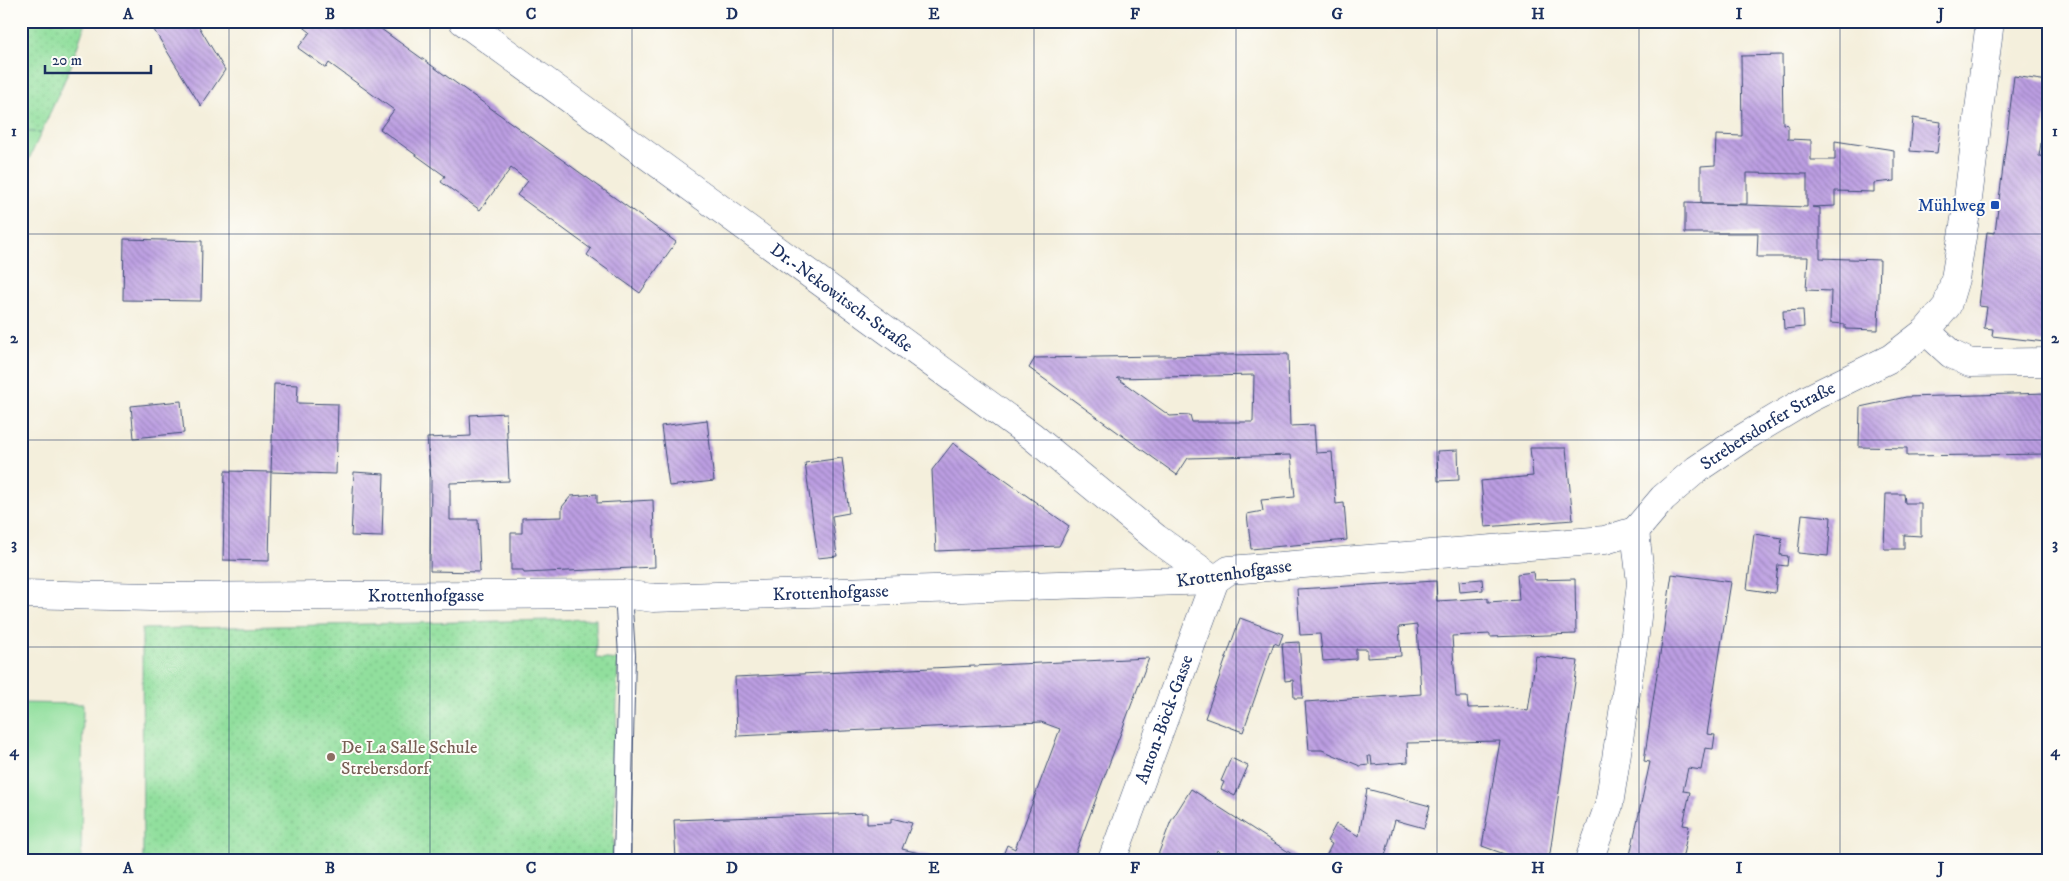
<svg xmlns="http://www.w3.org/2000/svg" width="2069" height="881" viewBox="0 0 2069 881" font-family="'IM FELL DW Pica',serif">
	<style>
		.grass { fill: url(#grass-dots); stroke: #56877e }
		.green { fill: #91df9d; stroke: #56877e }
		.building { fill: url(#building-back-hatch); fill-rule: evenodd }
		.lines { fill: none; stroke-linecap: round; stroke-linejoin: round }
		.service-casing { stroke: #3c4c71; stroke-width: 18 }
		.minor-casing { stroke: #3c4c71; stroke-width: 29 }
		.tertiary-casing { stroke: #3c4c71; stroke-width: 29 }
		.secondary-casing { stroke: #3c4c71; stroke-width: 29 }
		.service { stroke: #fff; stroke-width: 16 }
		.minor { stroke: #fff; stroke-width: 28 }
		.tertiary { stroke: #fff; stroke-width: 28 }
		.secondary { stroke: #fff; stroke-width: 28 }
		.grid { fill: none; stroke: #1b2f5e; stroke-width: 1; stroke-opacity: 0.55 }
		.transit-dot { fill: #1a4fb4; stroke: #fdfcf7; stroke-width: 2 }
		.education-dot { fill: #8d6e63; stroke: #fdfcf7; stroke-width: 2 }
		.labels { text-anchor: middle; stroke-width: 4; stroke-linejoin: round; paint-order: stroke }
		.transit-label { font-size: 18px; fill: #164399; stroke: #fdfcf7; text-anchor: end }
		.street-label { font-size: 18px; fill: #1b2f5e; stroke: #fdfcf7 }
		.education-label { font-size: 18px; fill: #785e54; stroke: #fdfcf7; text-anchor: start }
		.neatline { fill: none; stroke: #1b2f5e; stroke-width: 2 }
		.grid-label { font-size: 16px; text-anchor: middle; font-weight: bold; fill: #1b2f5e }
	</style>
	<defs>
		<pattern id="grass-dots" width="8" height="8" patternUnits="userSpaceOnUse" patternTransform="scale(1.25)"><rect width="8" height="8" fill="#91df9d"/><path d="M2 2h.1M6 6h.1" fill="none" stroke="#7cc08a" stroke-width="1.8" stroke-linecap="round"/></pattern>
		<pattern id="building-back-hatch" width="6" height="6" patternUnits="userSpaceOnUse" patternTransform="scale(1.25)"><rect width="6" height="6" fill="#bc9ee2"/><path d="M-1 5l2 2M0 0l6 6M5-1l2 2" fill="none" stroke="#9881ba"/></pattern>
	</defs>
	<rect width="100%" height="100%" fill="#fdfcf7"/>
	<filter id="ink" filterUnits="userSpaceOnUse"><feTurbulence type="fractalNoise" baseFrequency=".02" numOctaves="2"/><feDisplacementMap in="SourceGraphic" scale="10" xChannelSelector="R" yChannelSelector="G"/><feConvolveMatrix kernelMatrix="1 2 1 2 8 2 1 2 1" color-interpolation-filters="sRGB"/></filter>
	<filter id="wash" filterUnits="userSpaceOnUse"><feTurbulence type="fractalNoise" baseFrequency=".0096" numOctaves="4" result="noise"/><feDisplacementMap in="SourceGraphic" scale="20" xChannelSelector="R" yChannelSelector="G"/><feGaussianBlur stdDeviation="1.12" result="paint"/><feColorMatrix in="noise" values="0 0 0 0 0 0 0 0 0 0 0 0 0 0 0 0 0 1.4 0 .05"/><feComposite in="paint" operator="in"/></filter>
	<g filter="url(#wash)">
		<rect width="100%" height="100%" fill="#f4efdc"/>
		<path class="grass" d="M 21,21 L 86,21 L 71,66 L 41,133 L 21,131 Z
			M 596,619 L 596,658 L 618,660 L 613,860 L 143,860 L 142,629 Z"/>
		<path class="green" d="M 21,131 L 41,133 L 24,170 L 24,307 L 21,308 Z
			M 21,703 L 83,704 L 81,860 L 21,860 Z"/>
		<g id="blocks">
			<path class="building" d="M 160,21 L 200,21 L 198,25 L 225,70 L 201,106 L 154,30 Z
				M 296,21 L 370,21 L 676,242 L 640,293 L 587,255 L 591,249 L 517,195 L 528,181 L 511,168 L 480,210 L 441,182 L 445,176 L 380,129 L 394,110 L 329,63 L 326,68 L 298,48 L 310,32 Z
				M 1782,55 L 1783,124 L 1788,125 L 1788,139 L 1811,140 L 1811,160 L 1835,160 L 1835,141 L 1894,150 L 1894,181 L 1874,183 L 1874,192 L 1835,191 L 1835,206 L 1812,207 L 1820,208 L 1820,258 L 1880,260 L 1878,330 L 1845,329 L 1845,324 L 1830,323 L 1831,291 L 1806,290 L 1808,257 L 1757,257 L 1758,233 L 1685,233 L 1685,203 L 1807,207 L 1807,174 L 1747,173 L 1747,204 L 1701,204 L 1701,166 L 1715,165 L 1716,135 L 1742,136 L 1741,56 Z
				M 2014,76 L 2048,81 L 2048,117 L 2045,117 L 2039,156 L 2048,157 L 2048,245 L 2045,270 L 2048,270 L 2048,331 L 2045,342 L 1992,336 L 1993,329 L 1984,328 L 1987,307 L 1979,306 L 1987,232 L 1995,233 Z
				M 1913,118 L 1941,122 L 1937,153 L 1910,151 Z
				M 124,239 L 202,241 L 201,301 L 123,300 Z
				M 1803,310 L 1804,327 L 1784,329 L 1783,311 Z
				M 1288,354 L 1290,426 L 1314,425 L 1316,453 L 1332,452 L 1336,504 L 1344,503 L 1347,540 L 1251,549 L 1247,514 L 1263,511 L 1261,500 L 1295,497 L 1291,455 L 1188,458 L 1177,475 L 1029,368 L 1035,358 ZM 1254,375 L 1253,422 L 1192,422 L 1190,415 L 1170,416 L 1117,378 Z
				M 274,384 L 298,385 L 297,403 L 338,404 L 336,474 L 271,472 Z
				M 2048,393 L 2048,454 L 1907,456 L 1907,448 L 1859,447 L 1860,407 L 1906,397 Z
				M 181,401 L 184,433 L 134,438 L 131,406 Z
				M 506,413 L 509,481 L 450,483 L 450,520 L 478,520 L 480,572 L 430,571 L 431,479 L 427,438 L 471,436 L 470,415 Z
				M 707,420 L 714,481 L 669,486 L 661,426 Z
				M 953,443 L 1069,526 L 1059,546 L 936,551 L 932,470 Z
				M 1530,448 L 1566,448 L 1573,520 L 1485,527 L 1481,481 L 1533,476 Z
				M 1458,450 L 1459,480 L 1438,481 L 1437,451 Z
				M 842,458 L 849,513 L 832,516 L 837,556 L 818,558 L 805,463 Z
				M 225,471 L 271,472 L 269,561 L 223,560 Z
				M 354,472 L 384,474 L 382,537 L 351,536 Z
				M 597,494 L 597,503 L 653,500 L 655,567 L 524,573 L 523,570 L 511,570 L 511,533 L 522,533 L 522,518 L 562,517 L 562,507 L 571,496 Z
				M 1886,494 L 1904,494 L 1905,503 L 1921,503 L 1921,536 L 1904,535 L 1904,549 L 1884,549 Z
				M 1802,514 L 1831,517 L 1828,556 L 1798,553 Z
				M 1754,534 L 1782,538 L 1780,555 L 1788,556 L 1787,566 L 1778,565 L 1775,593 L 1747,589 Z
				M 1533,572 L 1534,580 L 1575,579 L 1576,634 L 1490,637 L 1490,634 L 1452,636 L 1456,697 L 1467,697 L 1468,708 L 1505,707 L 1528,711 L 1536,656 L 1578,661 L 1549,860 L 1521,860 L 1482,846 L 1500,741 L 1407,743 L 1408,762 L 1372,765 L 1371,756 L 1368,756 L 1369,765 L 1360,766 L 1322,750 L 1309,750 L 1305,702 L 1421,694 L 1417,625 L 1399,627 L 1401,656 L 1367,658 L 1367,649 L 1356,649 L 1356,659 L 1323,661 L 1320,634 L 1300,635 L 1297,589 L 1436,581 L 1437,601 L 1488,598 L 1488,602 L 1519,600 L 1517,574 Z
				M 1672,574 L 1731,582 L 1707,734 L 1715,735 L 1713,749 L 1705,748 L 1701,770 L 1688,768 L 1683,791 L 1690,792 L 1683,825 L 1689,826 L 1682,860 L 1629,860 L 1650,762 L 1644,761 Z
				M 1482,579 L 1483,590 L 1460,592 L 1459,581 Z
				M 1240,618 L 1283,634 L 1279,645 L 1274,643 L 1243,732 L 1205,718 Z
				M 1299,642 L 1303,698 L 1294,698 L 1293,680 L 1285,681 L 1282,643 Z
				M 1149,658 L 1073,860 L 1001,860 L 1007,845 L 1015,849 L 1060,729 L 1041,722 L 737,736 L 735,677 Z
				M 1231,758 L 1248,766 L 1235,796 L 1221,789 L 1224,782 L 1221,781 Z
				M 1191,789 L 1301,860 L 1232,860 L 1217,850 L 1213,860 L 1156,860 L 1171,821 Z
				M 1367,789 L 1430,806 L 1424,828 L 1395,820 L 1385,856 L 1395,860 L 1324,860 L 1332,844 L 1327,841 L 1336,824 L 1359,836 Z
				M 867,813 L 867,824 L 891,823 L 891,818 L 912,823 L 902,849 L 932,856 L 931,860 L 676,860 L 674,820 Z"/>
		</g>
	</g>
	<g filter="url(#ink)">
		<use href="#blocks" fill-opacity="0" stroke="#3c4c71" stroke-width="1"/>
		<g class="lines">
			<defs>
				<path id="service" d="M 622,860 L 627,655 L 623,594"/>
				<g id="minor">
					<path d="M 1926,331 L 1951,354 L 1970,363 L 2048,362"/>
					<path id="s1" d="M 21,594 L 151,597 L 623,594 L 653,598 L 1215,580"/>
				</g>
				<g id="tertiary">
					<path id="s2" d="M 1635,531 L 1663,498 L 1697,469 L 1743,438 L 1808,399 L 1891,358 L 1926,331 L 1947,306 L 1955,279 L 1967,207 L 1990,21"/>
				</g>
				<g id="secondary">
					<path id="s3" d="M 463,21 L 1032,436 L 1156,538 L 1215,580"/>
					<path d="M 1215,580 L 1229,570 L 1605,540 L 1635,531 L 1641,583 L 1635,634 L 1609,805 L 1589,860"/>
					<path id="s4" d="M 1112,860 L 1215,580"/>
				</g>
			</defs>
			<use href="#service" class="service-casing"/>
			<use href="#minor" class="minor-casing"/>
			<use href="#tertiary" class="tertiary-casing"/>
			<use href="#secondary" class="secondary-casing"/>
			<use href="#service" class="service"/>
			<use href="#minor" class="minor"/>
			<use href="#tertiary" class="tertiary"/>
			<use href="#secondary" class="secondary"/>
		</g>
	</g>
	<path class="grid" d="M 229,21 L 229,860M 430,21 L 430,860M 632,21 L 632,860M 833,21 L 833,860M 1034,21 L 1034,860M 1236,21 L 1236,860M 1437,21 L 1437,860M 1639,21 L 1639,860M 1840,21 L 1840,860M 21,234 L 2048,234M 21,440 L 2048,440M 21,647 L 2048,647"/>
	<rect class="transit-dot" x="1990" y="200" width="10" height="10" rx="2.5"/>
	<circle class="education-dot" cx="331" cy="757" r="5"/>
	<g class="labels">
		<g class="transit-label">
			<text x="1985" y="211">Mühlweg</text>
		</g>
		<g class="street-label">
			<text dy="6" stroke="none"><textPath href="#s3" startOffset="469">Dr.-Nekowitsch-Straße</textPath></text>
			<text dy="6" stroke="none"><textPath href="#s2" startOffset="171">Strebersdorfer Straße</textPath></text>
			<text transform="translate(1234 573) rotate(-8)" y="6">Krottenhofgasse</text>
			<text dy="6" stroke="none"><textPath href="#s1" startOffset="810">Krottenhofgasse</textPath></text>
			<text dy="6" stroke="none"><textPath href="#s1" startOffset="405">Krottenhofgasse</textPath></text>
			<text dy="6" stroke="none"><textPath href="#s4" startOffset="150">Anton-Böck-Gasse</textPath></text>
		</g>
		<g class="education-label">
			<text x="341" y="753">De La Salle Schule<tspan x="341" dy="21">Strebersdorf</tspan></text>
		</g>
	</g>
	<rect width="2069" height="881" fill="none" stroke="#fdfcf7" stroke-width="55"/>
	<path d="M45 65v8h106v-8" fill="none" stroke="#1b2f5e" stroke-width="2.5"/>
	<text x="52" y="65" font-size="15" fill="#1b2f5e" stroke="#fdfcf7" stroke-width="4" paint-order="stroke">20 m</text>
	<rect x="28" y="28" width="2014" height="826" class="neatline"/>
	<g class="grid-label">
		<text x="128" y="19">A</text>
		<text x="330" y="19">B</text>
		<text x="531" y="19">C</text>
		<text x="732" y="19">D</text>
		<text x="934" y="19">E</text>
		<text x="1135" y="19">F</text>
		<text x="1337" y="19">G</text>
		<text x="1538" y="19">H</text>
		<text x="1739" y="19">I</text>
		<text x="1941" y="19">J</text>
		<text x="14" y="136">1</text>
		<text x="2055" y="136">1</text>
		<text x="14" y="343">2</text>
		<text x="2055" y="343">2</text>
		<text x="14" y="549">3</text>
		<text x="2055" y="549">3</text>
		<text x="14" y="756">4</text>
		<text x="2055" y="756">4</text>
		<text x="128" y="873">A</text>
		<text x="330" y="873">B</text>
		<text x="531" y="873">C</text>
		<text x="732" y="873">D</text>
		<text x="934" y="873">E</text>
		<text x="1135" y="873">F</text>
		<text x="1337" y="873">G</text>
		<text x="1538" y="873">H</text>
		<text x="1739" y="873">I</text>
		<text x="1941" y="873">J</text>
	</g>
</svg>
